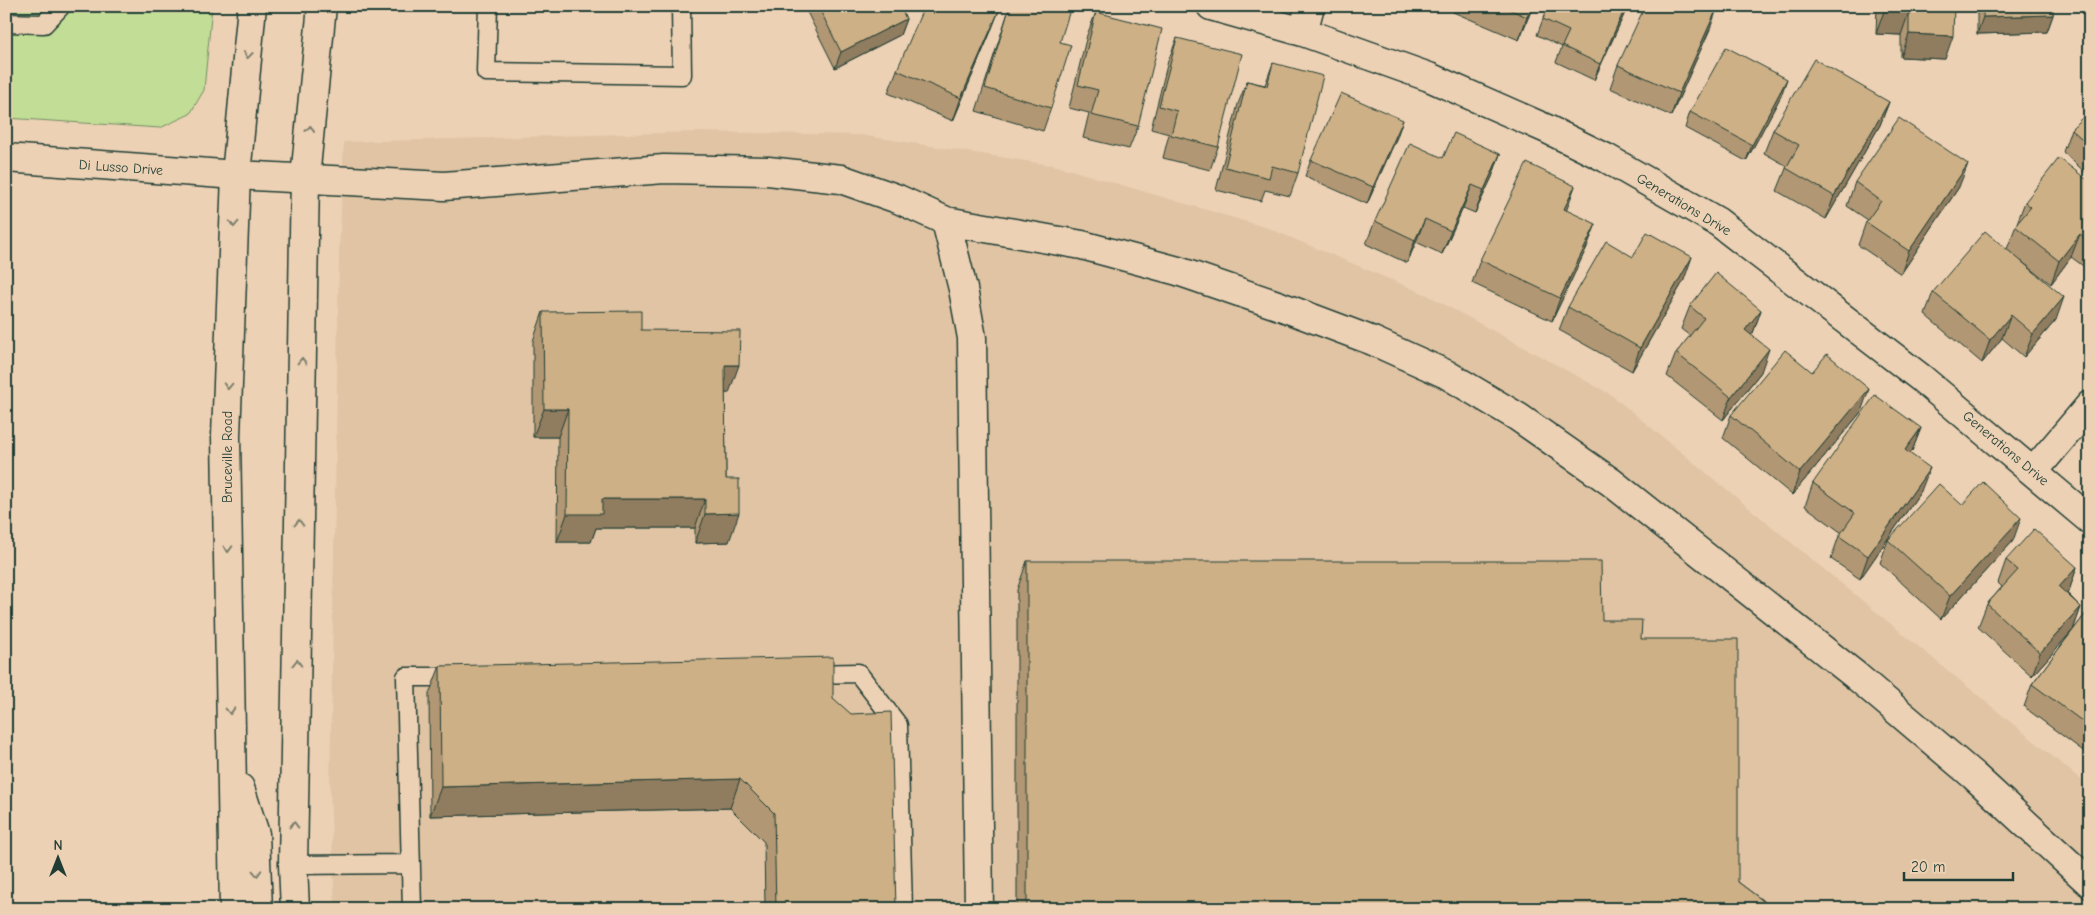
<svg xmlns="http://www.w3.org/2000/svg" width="2096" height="915" viewBox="0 0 2096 915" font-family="'Comic Neue',sans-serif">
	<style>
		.built { fill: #e0c4a4 }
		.green { fill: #c2dd95; stroke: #708d64 }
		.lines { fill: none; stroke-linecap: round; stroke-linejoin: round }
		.service-casing { stroke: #1f3d34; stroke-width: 21 }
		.minor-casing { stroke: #1f3d34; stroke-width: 31 }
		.tertiary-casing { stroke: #1f3d34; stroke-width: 31 }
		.secondary-casing { stroke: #1f3d34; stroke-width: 31 }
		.service { stroke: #edd1b4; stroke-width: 18 }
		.minor { stroke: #edd1b4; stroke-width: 28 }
		.tertiary { stroke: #edd1b4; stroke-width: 28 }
		.secondary { stroke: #edd1b4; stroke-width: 28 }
		.wall { fill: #b19773; stroke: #1f3d34 }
		.shaded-wall { fill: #907b5e; stroke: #1f3d34 }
		.building { fill: #ceb086; stroke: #1f3d34 }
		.oneway { stroke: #7c806e }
		.labels { text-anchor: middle; stroke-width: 4.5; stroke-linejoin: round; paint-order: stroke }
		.street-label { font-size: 14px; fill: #1f3d34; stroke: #edd1b4 }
	</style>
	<rect width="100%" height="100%" fill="#edd1b4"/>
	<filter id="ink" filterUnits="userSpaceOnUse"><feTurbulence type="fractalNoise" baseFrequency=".02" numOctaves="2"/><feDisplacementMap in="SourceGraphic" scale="10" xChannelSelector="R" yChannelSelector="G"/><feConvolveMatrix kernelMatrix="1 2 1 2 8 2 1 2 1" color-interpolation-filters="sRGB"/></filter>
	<g filter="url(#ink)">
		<path class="built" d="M 697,132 L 861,135 L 1057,166 L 1268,228 L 1425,294 L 1610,394 L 2090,787 L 2090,909 L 335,909 L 330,792 L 339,257 L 344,142 Z"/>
		<path class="green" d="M 6,6 L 212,6 L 204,90 L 190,114 L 160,128 L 6,118 Z"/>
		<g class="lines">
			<defs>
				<path id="service" d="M 488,6 L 486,72 L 682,75 L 681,6
					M 6,23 L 44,24 L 61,6
					M 810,674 L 858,673 L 898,725 L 903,909
					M 293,865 L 410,864
					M 412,909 L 406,677 L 459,677"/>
				<path id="minor" d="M 1211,6 L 1303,32 L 1429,77 L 1547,129 L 1606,158 L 1718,222 L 1921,378 L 2090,520
					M 1303,32 L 1310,6
					M 236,175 L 444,186 L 664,169 L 768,171 L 841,179 L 898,199 L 946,221 L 1082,245 L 1178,271 L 1280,306 L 1373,341 L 1446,374 L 1518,417 L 1611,482 L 1855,675 L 1974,776 L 2090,883
					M 946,221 L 963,289 L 972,338 L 979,909
					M 2034,471 L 2090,405"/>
				<path id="tertiary" d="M 6,158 L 236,175"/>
				<path id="secondary" d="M 240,788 L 255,834 L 258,909
					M 234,909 L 226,436 L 236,175 L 252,6
					M 295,909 L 293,865 L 305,178 L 322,6"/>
			</defs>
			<use href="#service" class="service-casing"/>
			<use href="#minor" class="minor-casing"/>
			<use href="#tertiary" class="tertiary-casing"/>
			<use href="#secondary" class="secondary-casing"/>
			<use href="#service" class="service"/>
			<use href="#minor" class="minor"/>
			<use href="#tertiary" class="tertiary"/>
			<use href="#secondary" class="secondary"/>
		</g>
		<path class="wall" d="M 804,6 L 900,6 L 906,19 L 900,35 L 835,68 Z
			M 1010,6 L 1057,6 L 1060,42 L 1051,108 L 1043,131 L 976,111 Z
			M 1455,6 L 1533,6 L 1519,40 L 1453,12 Z
			M 1549,6 L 1628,6 L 1594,80 L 1556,62 L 1562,47 L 1537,35 L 1543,19 Z
			M 1877,6 L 1954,6 L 1945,59 L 1901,57 L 1901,35 L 1876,34 Z
			M 1977,6 L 2053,6 L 2053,15 L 2047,32 L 1977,34 Z
			M 1096,12 L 1138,126 L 1129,149 L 1083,138 L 1089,113 L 1069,108 L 1087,35 Z
			M 934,13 L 991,31 L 953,121 L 888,93 L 897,70 Z
			M 1710,29 L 1671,116 L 1610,88 L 1618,65 Z
			M 1177,38 L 1218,147 L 1210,170 L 1163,158 L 1169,134 L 1151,129 L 1168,61 Z
			M 1273,63 L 1298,173 L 1290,196 L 1265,190 L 1261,201 L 1216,190 L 1238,104 L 1247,81 L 1265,85 Z
			M 1781,96 L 1746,161 L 1685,128 L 1690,112 Z
			M 1889,102 L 1880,125 L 1826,219 L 1777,191 L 1787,166 L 1764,153 L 1773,130 Z
			M 2090,110 L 2090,177 L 2063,152 L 2071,129 Z
			M 1397,137 L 1367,204 L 1305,176 L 1311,160 Z
			M 1500,154 L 1492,177 L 1475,213 L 1463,208 L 1442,254 L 1416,242 L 1407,263 L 1366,244 L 1375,221 L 1443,158 Z
			M 1855,182 L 1959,187 L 1901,274 L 1858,245 L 1866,222 L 1868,220 L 1847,206 Z
			M 2090,182 L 2090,271 L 2071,257 L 2051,284 L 2021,261 L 2056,320 L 2024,357 L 2002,338 L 1982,363 L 1925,315 L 1933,292 L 2007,249 L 2025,202 Z
			M 1566,210 L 1587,247 L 1552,321 L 1472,283 L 1480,260 Z
			M 1633,257 L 1684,280 L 1632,371 L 1559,330 L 1568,307 Z
			M 1690,306 L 1761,310 L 1753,333 L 1751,335 L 1761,372 L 1723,420 L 1667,376 L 1676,353 L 1690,336 L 1681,329 Z
			M 543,312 L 641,330 L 729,393 L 725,393 L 726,479 L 729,542 L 695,543 L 695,528 L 596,528 L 591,542 L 557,542 L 558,437 L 533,437 L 533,341 Z
			M 1861,412 L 1792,495 L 1723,438 L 1731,415 Z
			M 1921,428 L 1912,451 L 1910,454 L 1921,491 L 1860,579 L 1831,559 L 1839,536 L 1842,533 L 1805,506 L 1813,483 Z
			M 1888,540 L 2013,541 L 1941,619 L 1880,563 Z
			M 2006,560 L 2077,567 L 2069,591 L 2067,593 L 2081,607 L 2073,630 L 2032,676 L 1978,627 L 1987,604 L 2002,587 L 1998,583 Z
			M 1027,561 L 1602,620 L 1641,639 L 1738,882 L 1774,909 L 1017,909 L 1017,590 Z
			M 2090,608 L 2090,756 L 2024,707 L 2032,684 Z
			M 440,666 L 833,698 L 896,909 L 765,909 L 764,842 L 730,808 L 430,816 L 429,694 Z"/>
		<path class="shaded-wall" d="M 1532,6 L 1533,6 L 1519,40 L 1527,17 Z
			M 1626,6 L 1628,6 L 1594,80 L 1600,64 Z
			M 1718,6 L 1710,29 L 1671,116 L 1679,93 Z
			M 1000,8 L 991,31 L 953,121 L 961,98 Z
			M 1884,11 L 1909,12 L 1901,35 L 1876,34 Z
			M 2053,15 L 2047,32 L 1977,34 L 1983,17 Z
			M 906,19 L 900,35 L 835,68 L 841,52 Z
			M 1909,34 L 1953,36 L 1945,59 L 1901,57 Z
			M 1787,79 L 1781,96 L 1746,161 L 1752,145 Z
			M 1889,102 L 1880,125 L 1826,219 L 1834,196 Z
			M 1403,120 L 1397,137 L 1367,204 L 1373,187 Z
			M 1500,154 L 1492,177 L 1475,213 L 1484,190 Z
			M 1968,164 L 1959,187 L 1901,274 L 1909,251 Z
			M 1472,185 L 1463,208 L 1442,254 L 1451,231 Z
			M 1575,186 L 1567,209 L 1556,232 L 1564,209 Z
			M 1425,219 L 1416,242 L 1407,263 L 1415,240 Z
			M 1596,224 L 1587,247 L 1552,321 L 1560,298 Z
			M 2080,234 L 2071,257 L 2051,284 L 2059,261 Z
			M 1692,257 L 1684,280 L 1632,371 L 1640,348 Z
			M 2064,297 L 2056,320 L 2024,357 L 2033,334 Z
			M 1761,310 L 1753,333 L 1737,353 L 1745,330 Z
			M 2011,315 L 2002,338 L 1982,363 L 1990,340 Z
			M 1769,349 L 1761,372 L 1723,420 L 1731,397 Z
			M 725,365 L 739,365 L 729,393 L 714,393 Z
			M 1869,389 L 1861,412 L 1792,495 L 1800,472 Z
			M 544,409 L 568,409 L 558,437 L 533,437 Z
			M 1921,428 L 1912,451 L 1896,473 L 1905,450 Z
			M 1930,468 L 1921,491 L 1860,579 L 1868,556 Z
			M 602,499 L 705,499 L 695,528 L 596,528 L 591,542 L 557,542 L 567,514 Z
			M 739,513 L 729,542 L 695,543 L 705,514 Z
			M 2021,518 L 2013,541 L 1941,619 L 1950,596 Z
			M 2077,567 L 2069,591 L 2051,610 L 2059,587 Z
			M 2081,607 L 2073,630 L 2032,676 L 2040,653 Z
			M 740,779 L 730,808 L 430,816 L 441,787 Z"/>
		<path class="building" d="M 818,6 L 900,6 L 906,19 L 841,52 Z
			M 937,6 L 996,6 L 1000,8 L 961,98 L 897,70 L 923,9 L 934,13 Z
			M 1010,6 L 1057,6 L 1070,10 L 1060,42 L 1071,45 L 1051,108 L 985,88 Z
			M 1502,6 L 1532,6 L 1527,17 Z
			M 1549,6 L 1626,6 L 1600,64 L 1562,46 L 1569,31 L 1543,19 Z
			M 1645,6 L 1718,6 L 1679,93 L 1618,65 Z
			M 1884,6 L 1954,6 L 1953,36 L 1909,34 L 1909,12 L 1884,11 Z
			M 1983,6 L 2053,6 L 2053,15 L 1983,17 Z
			M 1096,12 L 1162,29 L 1138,126 L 1091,115 L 1098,90 L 1078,85 Z
			M 1177,38 L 1242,54 L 1218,147 L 1171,135 L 1177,111 L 1159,106 Z
			M 1726,47 L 1787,79 L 1752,145 L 1690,112 Z
			M 1814,59 L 1889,102 L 1834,196 L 1786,168 L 1799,145 L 1773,130 Z
			M 1273,63 L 1323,76 L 1298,173 L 1272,166 L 1269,178 L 1225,167 L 1247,81 L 1267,86 Z
			M 1341,93 L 1403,120 L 1373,187 L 1311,160 Z
			M 2090,110 L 2090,146 L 2071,129 Z
			M 1899,118 L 1968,164 L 1909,251 L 1866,222 L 1881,201 L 1855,182 Z
			M 1454,133 L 1500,154 L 1484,190 L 1472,185 L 1451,231 L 1425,219 L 1415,240 L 1375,221 L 1410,143 L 1443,158 Z
			M 2059,158 L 2090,182 L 2090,242 L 2080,234 L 2059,261 L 2015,226 L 2031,207 L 2025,202 Z
			M 1527,163 L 1575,186 L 1564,209 L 1596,224 L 1560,298 L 1480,260 Z
			M 1985,231 L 2064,297 L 2033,334 L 2011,315 L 1990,340 L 1933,292 Z
			M 1647,232 L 1692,257 L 1640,348 L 1568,307 L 1606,241 L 1633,257 Z
			M 1716,273 L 1761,310 L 1745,330 L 1769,349 L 1731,397 L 1676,353 L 1704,318 L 1690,306 Z
			M 641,311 L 641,330 L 740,331 L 739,365 L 725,365 L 726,479 L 739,479 L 739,513 L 705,514 L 705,499 L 602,499 L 602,514 L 567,514 L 568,409 L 544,409 L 543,312 Z
			M 1785,350 L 1812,372 L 1827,354 L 1869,389 L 1800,472 L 1731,415 Z
			M 1875,395 L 1921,428 L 1905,450 L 1930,468 L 1868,556 L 1839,536 L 1855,513 L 1813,483 Z
			M 1983,482 L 2021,518 L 1950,596 L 1888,540 L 1939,484 L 1962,505 Z
			M 2034,529 L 2077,567 L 2059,587 L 2081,607 L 2040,653 L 1987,604 L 2018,570 L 2006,560 Z
			M 1027,561 L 1601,561 L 1602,620 L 1642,620 L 1641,639 L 1738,639 L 1738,882 L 1774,909 L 1027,909 Z
			M 2090,608 L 2090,727 L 2032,684 Z
			M 833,657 L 833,698 L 851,714 L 891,712 L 896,909 L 776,909 L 774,813 L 740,779 L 441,787 L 440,666 Z"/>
		<defs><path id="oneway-chevron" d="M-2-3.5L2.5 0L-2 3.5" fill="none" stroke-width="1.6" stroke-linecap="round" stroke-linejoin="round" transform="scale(1.25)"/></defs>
		<g class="oneway">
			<use href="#oneway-chevron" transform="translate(248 55) rotate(96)"/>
			<use href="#oneway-chevron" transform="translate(310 129) rotate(-84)"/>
			<use href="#oneway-chevron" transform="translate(234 224) rotate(92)"/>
			<use href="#oneway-chevron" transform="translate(302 361) rotate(-89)"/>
			<use href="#oneway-chevron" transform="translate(228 386) rotate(92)"/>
			<use href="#oneway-chevron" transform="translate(299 523) rotate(-89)"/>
			<use href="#oneway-chevron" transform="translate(228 549) rotate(89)"/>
			<use href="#oneway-chevron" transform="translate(297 663) rotate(-89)"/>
			<use href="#oneway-chevron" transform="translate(230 711) rotate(89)"/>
			<use href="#oneway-chevron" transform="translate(294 825) rotate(-89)"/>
			<use href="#oneway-chevron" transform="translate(257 873) rotate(88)"/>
		</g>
	</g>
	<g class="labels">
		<g class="street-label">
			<text transform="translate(121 167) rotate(4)" y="5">Di Lusso Drive</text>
			<text transform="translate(1684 204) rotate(31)" y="5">Generations Drive</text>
			<text transform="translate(2006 448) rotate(40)" y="5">Generations Drive</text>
			<text transform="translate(227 457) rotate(-90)" y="5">Bruceville Road</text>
		</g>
	</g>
	<rect width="2096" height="915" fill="none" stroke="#edd1b4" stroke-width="25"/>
	<rect x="12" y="12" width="2071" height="890" fill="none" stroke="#1f3d34" stroke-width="2" filter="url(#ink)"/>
	<g transform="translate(58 858)" stroke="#edd1b4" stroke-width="4" paint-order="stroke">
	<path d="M0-4L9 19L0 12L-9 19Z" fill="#1f3d34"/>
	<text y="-8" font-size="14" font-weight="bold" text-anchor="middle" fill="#1f3d34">N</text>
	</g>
	<path d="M1904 872v8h109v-8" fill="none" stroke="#1f3d34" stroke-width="2.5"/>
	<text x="1911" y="872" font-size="15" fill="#1f3d34" stroke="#edd1b4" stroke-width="4" paint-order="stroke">20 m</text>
</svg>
